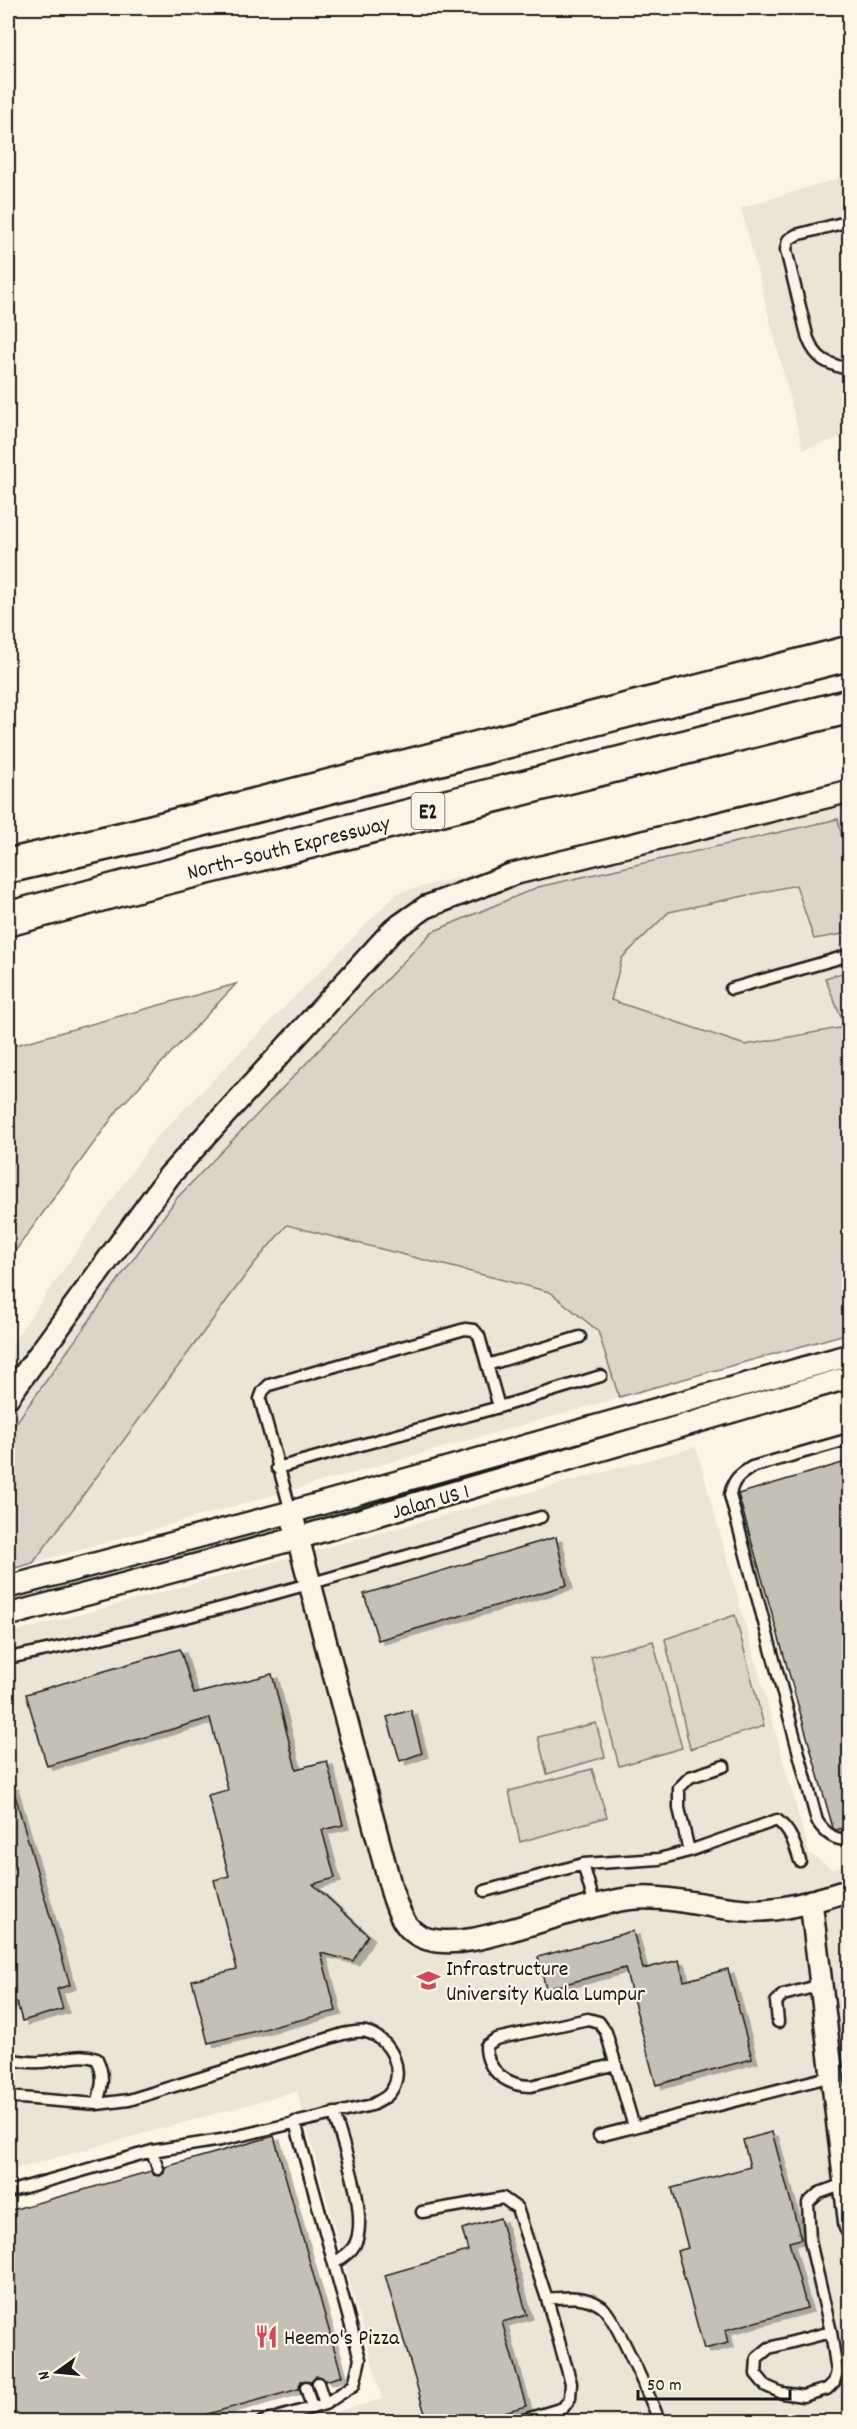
<svg xmlns="http://www.w3.org/2000/svg" width="857" height="2429" viewBox="0 0 857 2429" font-family="Dekko,sans-serif">
	<style>
		.built { fill: #ebe5d6 }
		.green { fill: #dbd5c8; stroke: #7c7872; stroke-width: 1.5 }
		.building { fill: #c4c0b3; stroke: #1c1c1c; stroke-width: 1.5; filter: url(#shadow) }
		.lines { fill: none; stroke-linecap: round; stroke-linejoin: round }
		.service-casing { stroke: #1c1c1c; stroke-width: 15 }
		.minor-casing { stroke: #1c1c1c; stroke-width: 26 }
		.motorway-casing { stroke: #1c1c1c; stroke-width: 38 }
		.service { stroke: #fcf5e5; stroke-width: 10 }
		.minor { stroke: #fcf5e5; stroke-width: 21 }
		.motorway { stroke: #fcf5e5; stroke-width: 33 }
		.labels { text-anchor: middle; stroke-width: 4.5; stroke-linejoin: round; paint-order: stroke }
		.shield { fill: #fcf5e5; stroke: #5f5d58; stroke-width: 1.5 }
		.shield-label { font-size: 21px; font-weight: bold; fill: #1c1c1c }
		.street-label { font-size: 22px; fill: #1c1c1c; stroke: #fcf5e5 }
		.poi-label { font-size: 22px; fill: #1c1c1c; stroke: #fcf5e5; text-anchor: start }
	</style>
	<defs>
		<filter id="shadow"><feDropShadow dx="6" dy="4" stdDeviation="0" flood-color="#0004"/></filter>
	</defs>
	<rect width="100%" height="100%" fill="#fcf5e5"/>
	<filter id="ink" filterUnits="userSpaceOnUse"><feTurbulence type="fractalNoise" baseFrequency=".0167" numOctaves="2"/><feDisplacementMap in="SourceGraphic" scale="12" xChannelSelector="R" yChannelSelector="G"/><feConvolveMatrix kernelMatrix="1 2 1 2 8 2 1 2 1" color-interpolation-filters="sRGB"/></filter>
	<g filter="url(#ink)">
		<path class="built" d="M 849,175 L 849,435 L 803,449 L 741,208 Z
			M 849,777 L 849,1333 L 8,1570 L 8,1349 L 154,1140 L 397,893 Z
			M 696,1447 L 809,1853 L 832,1869 L 849,1864 L 849,2421 L 302,2421 L 382,2399 L 297,2091 L 8,2171 L 8,1634 Z"/>
		<path class="green" d="M 838,819 L 849,871 L 849,933 L 814,939 L 796,885 L 669,912 L 622,958 L 611,1000 L 745,1045 L 845,1027 L 825,978 L 849,971 L 849,1333 L 619,1397 L 598,1331 L 550,1292 L 287,1225 L 253,1265 L 33,1563 L 8,1570 L 8,1434 L 177,1198 L 432,932 L 538,887 Z
			M 236,984 L 120,1107 L 8,1261 L 8,1047 Z
			M 735,1615 L 764,1726 L 690,1749 L 665,1639 Z
			M 653,1641 L 682,1748 L 619,1766 L 591,1657 Z
			M 596,1723 L 605,1757 L 547,1774 L 538,1737 Z
			M 592,1769 L 607,1817 L 520,1842 L 509,1791 Z"/>
		<path class="building" d="M 849,1461 L 849,1826 L 836,1830 L 833,1828 L 738,1494 Z
			M 556,1537 L 567,1585 L 378,1640 L 364,1594 Z
			M 180,1649 L 194,1694 L 272,1674 L 296,1769 L 327,1761 L 343,1825 L 322,1830 L 335,1878 L 313,1884 L 368,1935 L 353,1961 L 321,1953 L 336,2011 L 208,2043 L 192,1980 L 237,1969 L 214,1880 L 229,1876 L 208,1795 L 228,1790 L 210,1718 L 47,1766 L 26,1694 Z
			M 411,1710 L 422,1753 L 400,1761 L 387,1717 Z
			M 12,1785 L 70,1985 L 57,1989 L 63,2009 L 22,2021 L 17,2002 L 8,2005 L 8,1786 Z
			M 633,1931 L 643,1969 L 679,1960 L 684,1981 L 728,1969 L 752,2059 L 656,2085 L 625,1968 L 546,1989 L 538,1957 Z
			M 772,2132 L 801,2239 L 789,2242 L 807,2308 L 725,2330 L 728,2343 L 704,2349 L 677,2251 L 688,2248 L 672,2188 L 750,2167 L 743,2140 Z
			M 274,2136 L 342,2376 L 325,2381 L 322,2377 L 316,2376 L 311,2381 L 301,2381 L 299,2389 L 182,2421 L 8,2421 L 8,2211 L 151,2171 L 154,2175 L 160,2176 L 164,2173 L 165,2167 Z
			M 500,2218 L 527,2315 L 502,2322 L 526,2406 L 471,2421 L 427,2421 L 385,2275 L 468,2251 L 462,2229 Z"/>
		<g class="lines">
			<defs>
				<path id="service" d="M 850,221 L 796,235 L 788,240 L 786,250 L 808,339 C 818,362 828,363 850,370
					M 731,989 L 850,955
					M 487,1365 L 580,1337
					M 850,1439 L 752,1467 C 739,1475 733,1479 730,1495 L 817,1821 C 825,1833 835,1842 850,1839
					M 277,1468 L 499,1407 L 601,1376
					M 291,1512 L 260,1399 L 263,1391 L 269,1385 L 465,1329 L 474,1330 L 479,1336 L 499,1407
					M 8,1658 C 188,1622 365,1568 541,1517
					M 724,1766 L 690,1777 L 679,1788 L 679,1808 L 689,1851 L 777,1820 C 791,1831 795,1845 800,1861
					M 583,1864 L 659,1859 L 689,1851
					M 485,1891 L 583,1864 L 595,1906
					M 778,2022 L 776,2002 L 783,1995 L 821,1985
					M 8,2059 C 19,2061 29,2063 41,2062 C 61,2061 77,2052 97,2059 C 105,2076 102,2087 97,2104
					M 616,2064 L 531,2086 C 508,2086 486,2071 486,2046 L 496,2039 L 588,2019 L 599,2022 L 606,2032 L 634,2127
					M 8,2097 L 97,2104 L 129,2100 L 343,2034 C 350,2033 359,2030 366,2032 C 391,2038 408,2074 388,2095 C 384,2099 376,2102 372,2105 L 221,2140 L 152,2151 L 8,2192
					M 599,2136 L 832,2076
					M 152,2151 L 158,2169
					M 422,2212 L 503,2198 L 517,2208 L 547,2299 L 571,2383 L 570,2398 L 563,2408 L 517,2422
					M 334,2264 C 339,2259 347,2255 352,2249 C 373,2224 342,2143 334,2113
					M 547,2299 C 566,2297 585,2295 601,2306 C 615,2315 651,2401 660,2422
					M 831,2332 L 769,2348 L 757,2358 L 756,2374 L 766,2386 L 782,2393 L 803,2396 L 827,2389 L 834,2382 L 837,2372 L 831,2332 L 810,2241 L 808,2203 L 819,2193 L 844,2184
					M 318,2383 L 325,2404
					M 306,2387 L 312,2408
					M 262,2422 L 325,2404 L 354,2385 L 360,2359 L 295,2122"/>
				<path id="minor" d="M 8,1397 L 169,1176 L 393,930 L 426,907 L 513,874 L 850,791
					M 291,1512 L 392,1892 C 400,1917 407,1938 438,1941 C 464,1944 489,1936 514,1929 C 549,1919 584,1907 620,1900 C 662,1892 704,1908 747,1910 C 782,1912 817,1900 850,1890
					M 8,1587 L 291,1512 L 850,1355
					M 8,1615 L 298,1538 L 850,1377
					M 811,1901 L 850,2226"/>
				<path id="motorway" d="M 8,866 L 132,837 L 850,653
					M 8,919 L 135,885 L 850,706"/>
			</defs>
			<use href="#service" class="service-casing"/>
			<use href="#minor" class="minor-casing"/>
			<use href="#motorway" class="motorway-casing"/>
			<use href="#service" class="service"/>
			<use href="#minor" class="minor"/>
			<use href="#motorway" class="motorway"/>
		</g>
	</g>
	<defs>
		<symbol id="university-bare" viewBox="-9 -9 18 18"><path d="M0-5L7-2L0 1L-7-2ZM-4 1L0 2.5L4 1V4Q0 6-4 4Z" fill="#d1495b" stroke="#fcf5e5" stroke-width="2.5" paint-order="stroke"/></symbol>
		<symbol id="restaurant-bare" viewBox="-9 -9 18 18"><path d="M-5-6h1v4h1v-4h1v4h1v-4h1v5L-1.5 .5V6h-2V.5L-5-1ZM5-6V6H3V1.5H1.5Q1.5-4 5-6Z" fill="#d1495b" stroke="#fcf5e5" stroke-width="2.5" paint-order="stroke"/></symbol>
	</defs>
	<g fill-rule="evenodd">
		<use href="#university-bare" x="412" y="1964" width="33" height="33"/>
		<use href="#restaurant-bare" x="250" y="2320" width="33" height="33"/>
	</g>
	<g class="labels">
		<rect class="shield" x="411.5" y="793" width="33" height="36" rx="4.5"/>
		<g class="shield-label">
			<text x="428" y="818">E2</text>
		</g>
		<g class="street-label">
			<text transform="translate(288 846) rotate(-14)" y="8">North–South Expressway</text>
			<text transform="translate(430 1500) rotate(-16)" y="8">Jalan US 1</text>
		</g>
		<g class="poi-label">
			<text x="446" y="1975">Infrastructure<tspan x="446" dy="25">University Kuala Lumpur</tspan></text>
			<text x="284" y="2344">Heemo's Pizza</text>
		</g>
	</g>
	<rect width="857" height="2429" fill="none" stroke="#fcf5e5" stroke-width="30"/>
	<rect x="15" y="15" width="827" height="2399" fill="none" stroke="#1c1c1c" stroke-width="2" filter="url(#ink)"/>
	<g transform="translate(57 2372) rotate(255)" stroke="#fcf5e5" stroke-width="4.5" paint-order="stroke">
	<path d="M0-4.5L10 22L0 15L-10 22Z" fill="#1c1c1c"/>
	<text y="-9" font-size="16" font-weight="bold" text-anchor="middle" fill="#1c1c1c">N</text>
	</g>
	<path d="M638 2390v9h152v-9" fill="none" stroke="#1c1c1c" stroke-width="3"/>
	<text x="647" y="2390" font-size="18" fill="#1c1c1c" stroke="#fcf5e5" stroke-width="4.5" paint-order="stroke">50 m</text>
</svg>
